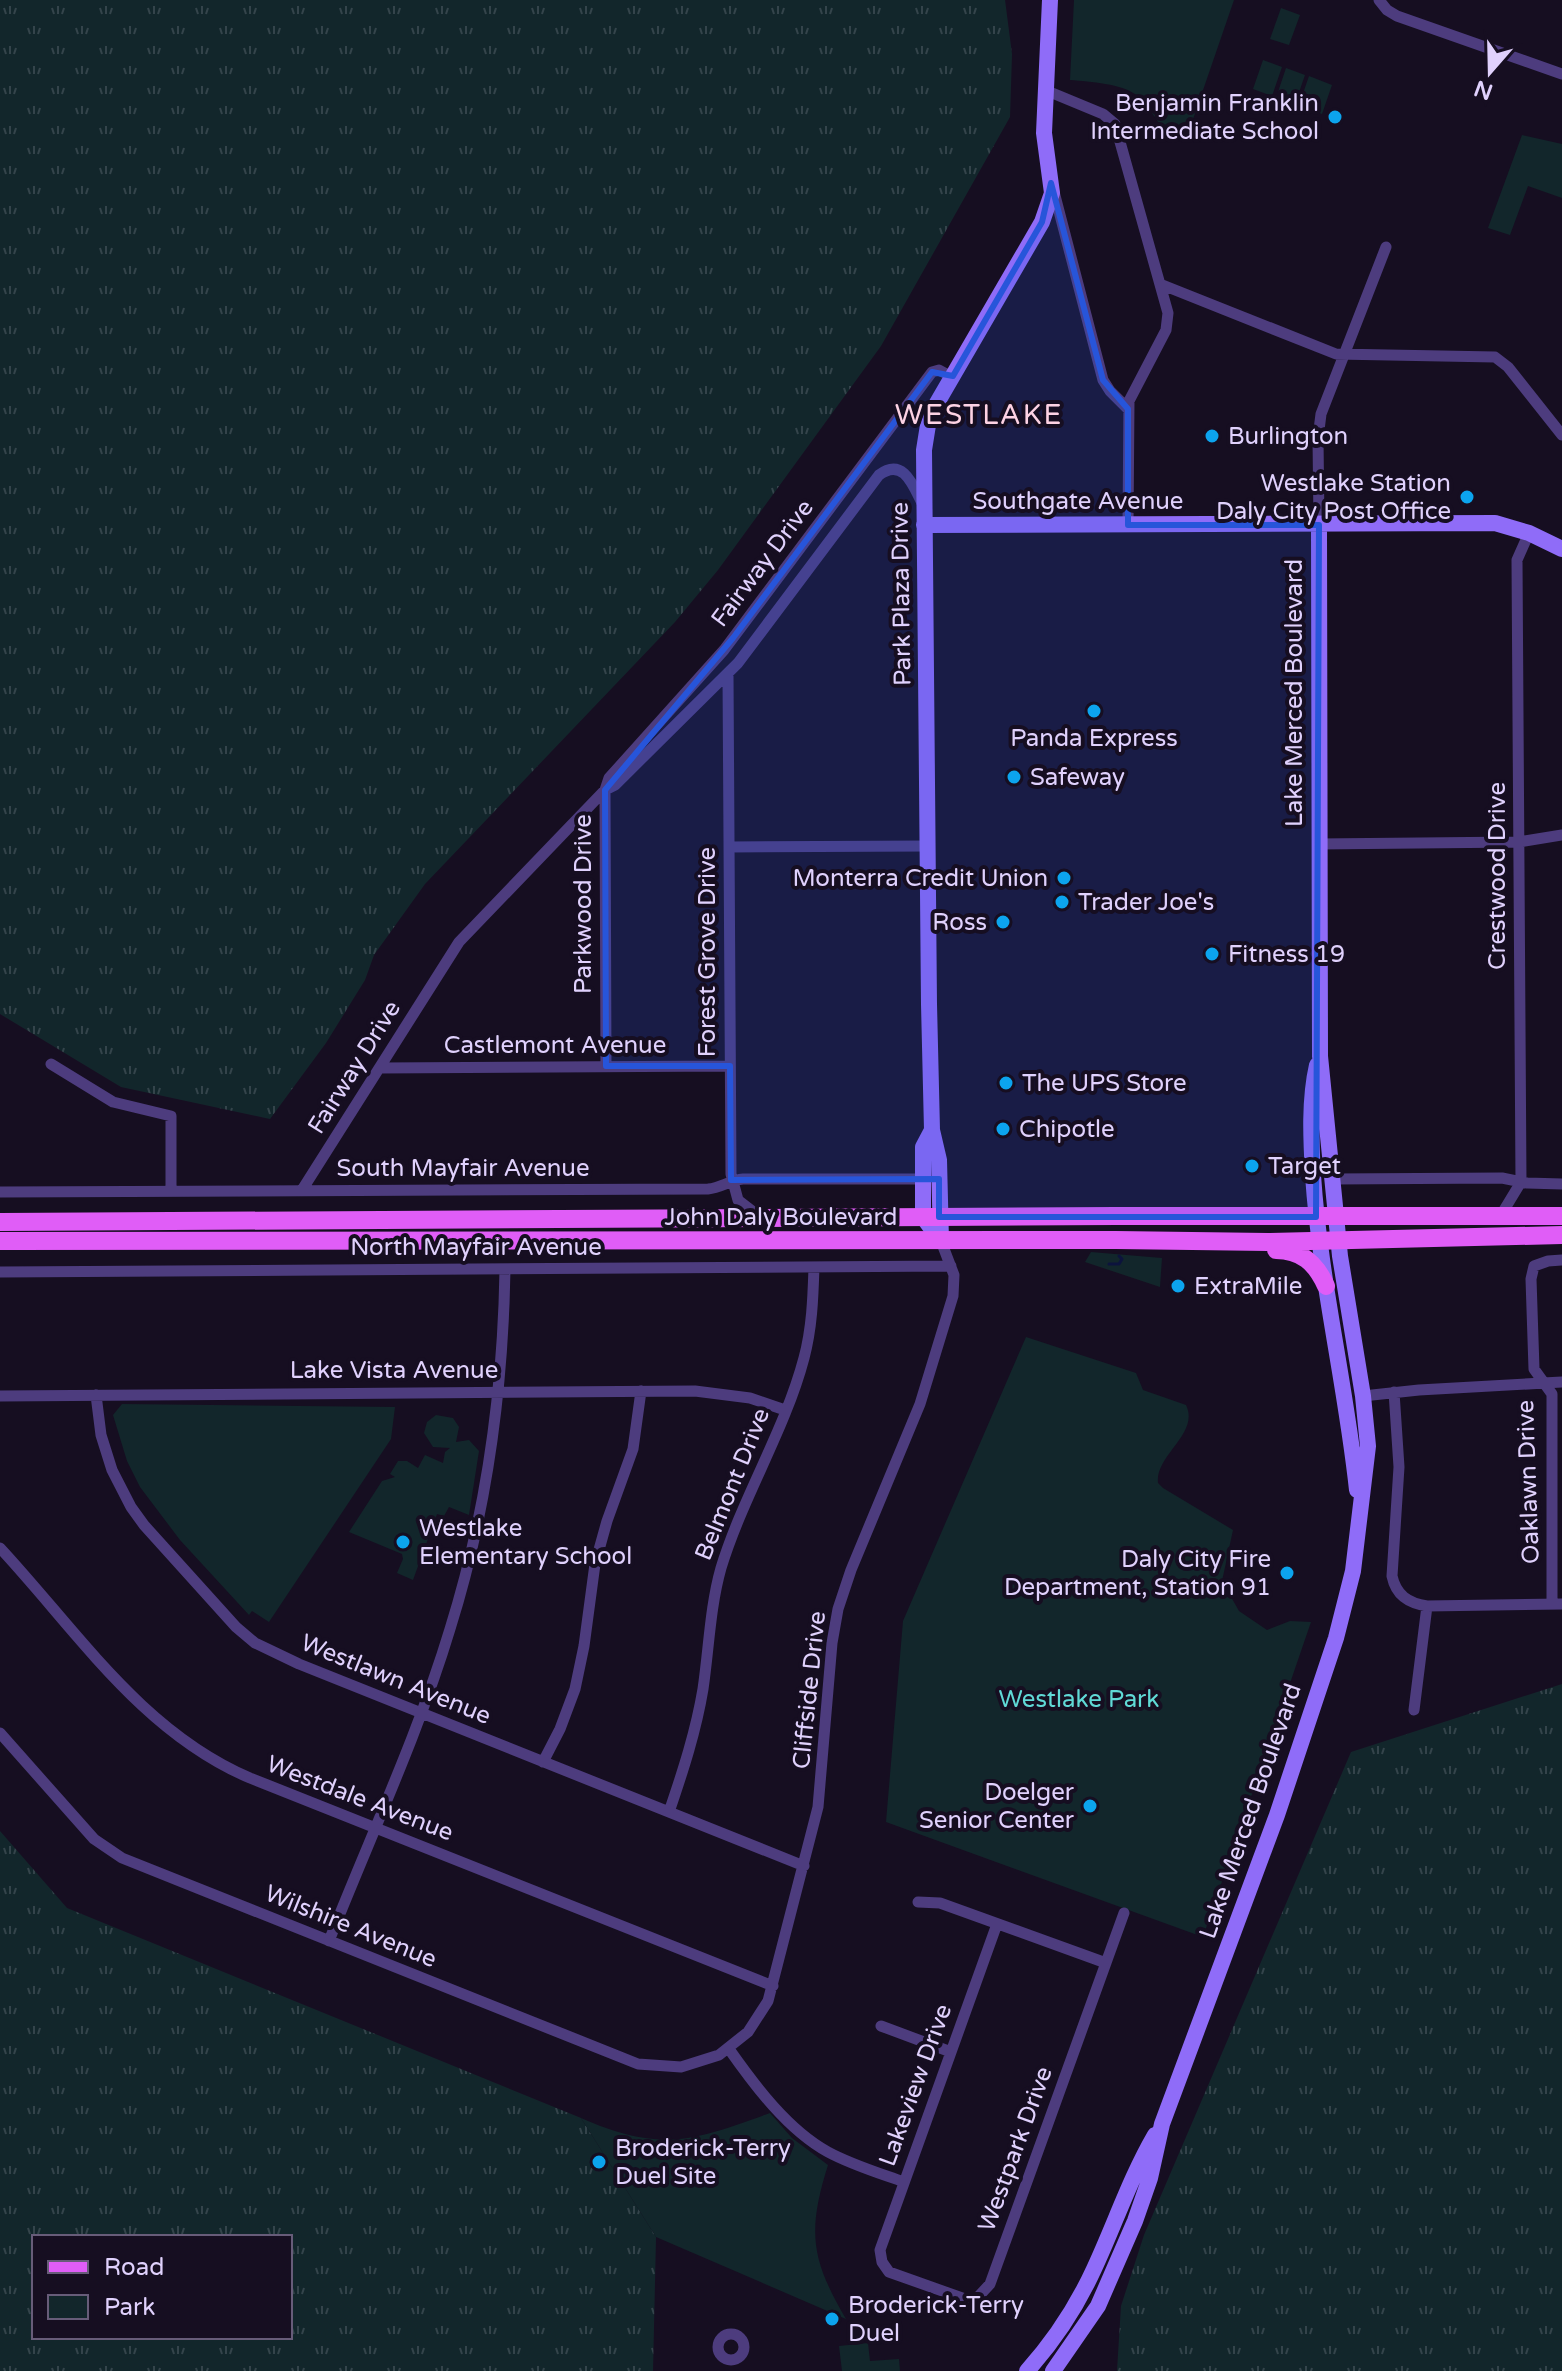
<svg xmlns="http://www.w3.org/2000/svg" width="1562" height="2371" viewBox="0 0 1562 2371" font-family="'Varela Round',sans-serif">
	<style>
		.grass { fill: url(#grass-tufts); fill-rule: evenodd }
		.green { fill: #12262b }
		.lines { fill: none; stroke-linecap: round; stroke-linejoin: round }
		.stream { stroke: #0c133d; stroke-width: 3 }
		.street { stroke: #4d3c7e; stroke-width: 11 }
		.secondary { stroke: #8f6cf8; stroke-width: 16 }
		.primary { stroke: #e05df7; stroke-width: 18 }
		.marked { fill: #2755da; fill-opacity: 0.2; stroke: #2755da; stroke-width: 6; stroke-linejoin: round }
		.poi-dot { fill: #0ca4ee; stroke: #160e21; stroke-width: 3 }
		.labels { text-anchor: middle; stroke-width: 8; stroke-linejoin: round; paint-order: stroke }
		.poi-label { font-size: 24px; fill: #e0d1fd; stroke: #160e21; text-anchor: start }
		.street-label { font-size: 24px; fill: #e0d1fd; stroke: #160e21 }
		.park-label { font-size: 24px; fill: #60d9d6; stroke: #160e21 }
		.quarter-label { font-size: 28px; letter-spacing: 2px; fill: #fdd2e4; stroke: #160e21 }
	</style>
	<defs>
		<pattern id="grass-tufts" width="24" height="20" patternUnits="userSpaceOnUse" patternTransform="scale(2)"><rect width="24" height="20" fill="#12262b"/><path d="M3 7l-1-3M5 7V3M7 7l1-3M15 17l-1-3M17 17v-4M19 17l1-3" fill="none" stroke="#34444b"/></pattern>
	</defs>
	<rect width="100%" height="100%" fill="#160e21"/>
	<path class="grass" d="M 0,0 L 1005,0 L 1012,54 L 1010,117 L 881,346 L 718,570 L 675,622 L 425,884 L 374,955 L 365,980 L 326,1043 L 270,1119 L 121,1087 L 0,1014 Z
		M 1562,1684 L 1562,2371 L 1117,2371 L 1121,2306 L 1144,2235 L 1351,1752 Z
		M 0,1831 L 67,1908 L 581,2118 L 656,2237 L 653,2371 L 0,2371 ZM 34,2237 L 290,2237 L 290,2337 L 34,2337 Z"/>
	<path class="green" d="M 1074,0 L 1234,0 L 1190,128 L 1183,137 C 1158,135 1155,110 1138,96 C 1121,83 1091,82 1070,80 Z
		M 1281,8 L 1300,15 L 1289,45 L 1270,39 Z
		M 1263,60 L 1282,67 L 1272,96 L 1253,89 Z
		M 1286,68 L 1305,75 L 1295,104 L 1276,98 Z
		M 1309,76 L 1332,85 L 1322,114 L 1299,105 Z
		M 1522,135 L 1562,144 L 1562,198 L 1528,186 L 1510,235 L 1488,228 Z
		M 1091,1252 L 1162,1258 L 1160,1287 L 1085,1262 Z
		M 1026,1337 L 1136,1373 L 1143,1390 L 1186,1405 C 1200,1434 1155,1455 1158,1483 L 1163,1488 L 1233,1530 L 1222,1581 L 1239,1611 L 1267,1630 L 1290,1621 L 1311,1622 L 1203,1937 L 886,1822 L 903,1621 Z
		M 122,1404 L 395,1407 L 391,1439 L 269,1622 L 252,1611 L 249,1615 L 180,1540 L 140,1487 L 127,1461 L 113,1415 Z
		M 436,1415 L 453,1418 L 459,1427 L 456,1442 L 469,1440 L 479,1451 L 469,1515 L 449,1507 L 444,1516 L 437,1514 L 413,1580 L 397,1573 L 403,1559 L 402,1554 L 349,1532 L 382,1481 L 395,1477 L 390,1474 L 398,1461 L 407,1461 L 418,1468 L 425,1455 L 443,1463 L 445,1452 L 450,1448 L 433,1447 L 424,1433 L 427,1422 Z
		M 770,2113 L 792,2138 L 828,2165 C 807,2232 811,2259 846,2319 L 656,2237 L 581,2118 C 661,2153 692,2141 770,2113 Z
		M 868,2343 L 870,2361 L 899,2359 L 900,2371 L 842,2371 L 839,2346 Z"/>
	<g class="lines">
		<path class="stream" d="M 1109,1264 L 1119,1264 L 1122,1259 L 1119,1256"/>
		<path class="street" d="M 1379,0 L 1387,10 L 1397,16 L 1562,74
			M 1045,90 L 1103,114 L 1115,124 L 1168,313 L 1166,330 L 1129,401 L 1128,525
			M 1053,188 L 1103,380 L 1110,391 L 1128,409
			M 1160,284 L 1336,354 L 1495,357 L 1508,367 L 1562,435
			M 1319,525 L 1318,438 L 1321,414 L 1386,247
			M 728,674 L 731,1174 L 738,1200 L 760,1217
			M 1318,844 L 1519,842 L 1562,835
			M 729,847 L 929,846
			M 51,1064 L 113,1102 L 171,1116 L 171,1191
			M 606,1066 L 605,790 L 609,778 L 724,650 L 932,372 L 939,370 L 952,377
			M 380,1068 L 730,1066
			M 1333,1179 L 1502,1178 L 1527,1183 L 1562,1184
			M 302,1190 L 459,942 L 605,790 L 615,785 L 738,663 L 879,475 C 903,457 913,485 922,503
			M 0,1192 L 708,1189 C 721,1188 730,1180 743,1179 L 923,1179
			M 1501,1215 L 1521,1182 L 1517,560 L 1529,533
			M 0,1272 L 951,1266
			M 1394,1392 L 1399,1467 L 1392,1576 C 1396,1595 1408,1603 1427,1606 L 1562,1604
			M 96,1395 L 101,1435 L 112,1470 L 131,1507 L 144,1525 L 236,1627 L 255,1643 L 299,1664 L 804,1866
			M 0,1396 L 695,1391 L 750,1398 L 785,1410
			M 1363,1396 L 1419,1390 L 1562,1382
			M 0,1548 C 78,1632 142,1732 250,1778 L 773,1986
			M 1552,1604 L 1552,1394 L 1534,1369 L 1531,1279 L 1534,1266 L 1548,1261 L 1562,1260
			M 1414,1710 L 1427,1606
			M 0,1733 L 94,1839 L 122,1858 L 638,2064 L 681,2067 L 719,2055 L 748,2032 L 768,2001 L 818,1807 L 832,1643 L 838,1609 L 851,1570 L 920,1404 L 953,1296 L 954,1275 L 941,1241
			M 543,1762 L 560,1729 L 575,1689 L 584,1646 L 595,1564 L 607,1521 L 633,1449 L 641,1391
			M 669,1812 C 683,1771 696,1731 703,1689 C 709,1648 710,1607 721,1568 C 743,1496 785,1430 804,1358 C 812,1328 813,1298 814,1267
			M 918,1902 L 940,1903 L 1106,1963
			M 997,1924 L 880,2250 L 882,2262 L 889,2272 L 965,2299 L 978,2297 L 990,2284 L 1124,1913
			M 329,1941 C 370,1837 418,1735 450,1629 C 487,1511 503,1391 505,1269
			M 881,2026 L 951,2052
			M 729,2049 C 755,2086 788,2130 828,2152 C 852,2165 879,2173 904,2182
			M718 2347a13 13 0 1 1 26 0a13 13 0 1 1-26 0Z"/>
		<path class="secondary" d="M 924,525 L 1495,523 L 1529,533 L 1562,549
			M 1317,1065 C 1309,1100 1311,1139 1313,1175 C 1320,1281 1346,1385 1357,1490
			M 931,1228 L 923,1217 L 923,1147 L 932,1130
			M 941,1241 L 939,1160 L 932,1130 L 929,1004 L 924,450 L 928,425 L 937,403 L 1042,222 L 1052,193 L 1044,133 L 1050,0
			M 1027,2371 C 1054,2341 1077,2306 1094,2269 C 1115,2224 1130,2178 1155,2135
			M 1053,2371 L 1098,2306 L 1135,2221 L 1150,2178 L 1162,2124 L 1277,1815 L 1336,1638 L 1353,1571 L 1368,1446 L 1363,1396 L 1340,1256 L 1320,1056 L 1319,525"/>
		<path class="primary" d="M 0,1222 L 1116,1216 L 1562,1216
			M 0,1241 L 1116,1240 L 1268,1242 L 1562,1235
			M 1276,1250 C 1301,1250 1316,1263 1326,1286"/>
	</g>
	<path class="marked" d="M 1051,183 L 1103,380 L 1128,409 L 1128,525 L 1319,525 L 1316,1217 L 939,1217 L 939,1179 L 731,1180 L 730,1066 L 606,1066 L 605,790 L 733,638 L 932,372 L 953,376 L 1042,222 Z"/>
	<g class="poi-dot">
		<circle cx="1335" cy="117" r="8"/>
		<circle cx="1212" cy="436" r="8"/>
		<circle cx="1467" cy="497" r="8"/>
		<circle cx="1094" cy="711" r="8"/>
		<circle cx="1014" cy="777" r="8"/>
		<circle cx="1064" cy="878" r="8"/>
		<circle cx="1062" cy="902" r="8"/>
		<circle cx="1003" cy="922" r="8"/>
		<circle cx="1212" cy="954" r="8"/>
		<circle cx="1006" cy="1083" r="8"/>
		<circle cx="1003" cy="1129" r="8"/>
		<circle cx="1252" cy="1166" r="8"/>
		<circle cx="1178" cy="1286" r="8"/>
		<circle cx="403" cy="1542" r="8"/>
		<circle cx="1287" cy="1573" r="8"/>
		<circle cx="1090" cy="1806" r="8"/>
		<circle cx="599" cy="2162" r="8"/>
		<circle cx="832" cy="2319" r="8"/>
	</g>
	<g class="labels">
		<g class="poi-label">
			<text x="1319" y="111" text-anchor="end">Benjamin Franklin<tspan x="1319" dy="28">Intermediate School</tspan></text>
			<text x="1228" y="444">Burlington</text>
			<text x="1451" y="491" text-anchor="end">Westlake Station<tspan x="1451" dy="28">Daly City Post Office</tspan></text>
			<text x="1094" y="746" text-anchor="middle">Panda Express</text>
			<text x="1030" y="785">Safeway</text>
			<text x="1048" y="886" text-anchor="end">Monterra Credit Union</text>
			<text x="1078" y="910">Trader Joe's</text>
			<text x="987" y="930" text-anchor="end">Ross</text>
			<text x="1228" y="962">Fitness 19</text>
			<text x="1022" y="1091">The UPS Store</text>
			<text x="1019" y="1137">Chipotle</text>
			<text x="1268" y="1174">Target</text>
			<text x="1194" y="1294">ExtraMile</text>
			<text x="419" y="1536">Westlake<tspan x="419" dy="28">Elementary School</tspan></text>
			<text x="1271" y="1567" text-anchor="end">Daly City Fire<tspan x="1271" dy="28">Department, Station 91</tspan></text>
			<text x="1074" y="1800" text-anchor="end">Doelger<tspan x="1074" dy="28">Senior Center</tspan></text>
			<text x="615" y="2156">Broderick-Terry<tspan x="615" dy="28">Duel Site</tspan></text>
			<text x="848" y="2313">Broderick-Terry<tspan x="848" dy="28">Duel</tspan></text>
		</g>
		<g class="street-label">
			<text x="1078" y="509">Southgate Avenue</text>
			<text transform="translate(762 563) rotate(-53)" y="8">Fairway Drive</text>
			<text transform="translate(901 594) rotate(-91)" y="8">Park Plaza Drive</text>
			<text transform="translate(1294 693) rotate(-90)" y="8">Lake Merced Boulevard</text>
			<text transform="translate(1497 876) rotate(-90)" y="8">Crestwood Drive</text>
			<text transform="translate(583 904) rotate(-90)" y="8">Parkwood Drive</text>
			<text transform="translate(707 952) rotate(-90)" y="8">Forest Grove Drive</text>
			<text x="555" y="1053">Castlemont Avenue</text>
			<text transform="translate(354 1067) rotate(-58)" y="8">Fairway Drive</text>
			<text x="463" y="1176">South Mayfair Avenue</text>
			<text x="781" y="1225">John Daly Boulevard</text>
			<text x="476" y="1255">North Mayfair Avenue</text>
			<text x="394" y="1378">Lake Vista Avenue</text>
			<text transform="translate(1528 1482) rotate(-92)" y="8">Oaklawn Drive</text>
			<text transform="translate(732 1484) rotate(-68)" y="8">Belmont Drive</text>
			<text transform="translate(396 1679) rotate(22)" y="8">Westlawn Avenue</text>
			<text transform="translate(809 1690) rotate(-84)" y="8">Cliffside Drive</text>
			<text transform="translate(360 1798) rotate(21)" y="8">Westdale Avenue</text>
			<text transform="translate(1250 1811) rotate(-71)" y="8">Lake Merced Boulevard</text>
			<text transform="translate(351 1926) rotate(22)" y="8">Wilshire Avenue</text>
			<text transform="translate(915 2085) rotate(-70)" y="8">Lakeview Drive</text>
			<text transform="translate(1015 2149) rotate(-70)" y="8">Westpark Drive</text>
		</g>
		<g class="park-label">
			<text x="1079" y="1707">Westlake Park</text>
		</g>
		<g class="quarter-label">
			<text x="979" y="424">WESTLAKE</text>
		</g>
	</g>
	<rect x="32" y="2235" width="260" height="104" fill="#160e21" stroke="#675c79" stroke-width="2"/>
	<rect x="48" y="2261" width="40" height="12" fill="#e05df7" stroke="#675c79" stroke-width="2"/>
	<text x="104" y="2275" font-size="24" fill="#e0d1fd">Road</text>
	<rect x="48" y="2295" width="40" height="24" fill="#12262b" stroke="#675c79" stroke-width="2"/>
	<text x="104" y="2315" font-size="24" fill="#e0d1fd">Park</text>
	<g transform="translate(1490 72) rotate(200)" stroke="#160e21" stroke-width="6" paint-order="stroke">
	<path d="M0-6L14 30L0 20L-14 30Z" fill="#e0d1fd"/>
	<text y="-12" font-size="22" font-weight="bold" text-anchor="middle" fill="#e0d1fd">N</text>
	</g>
</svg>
